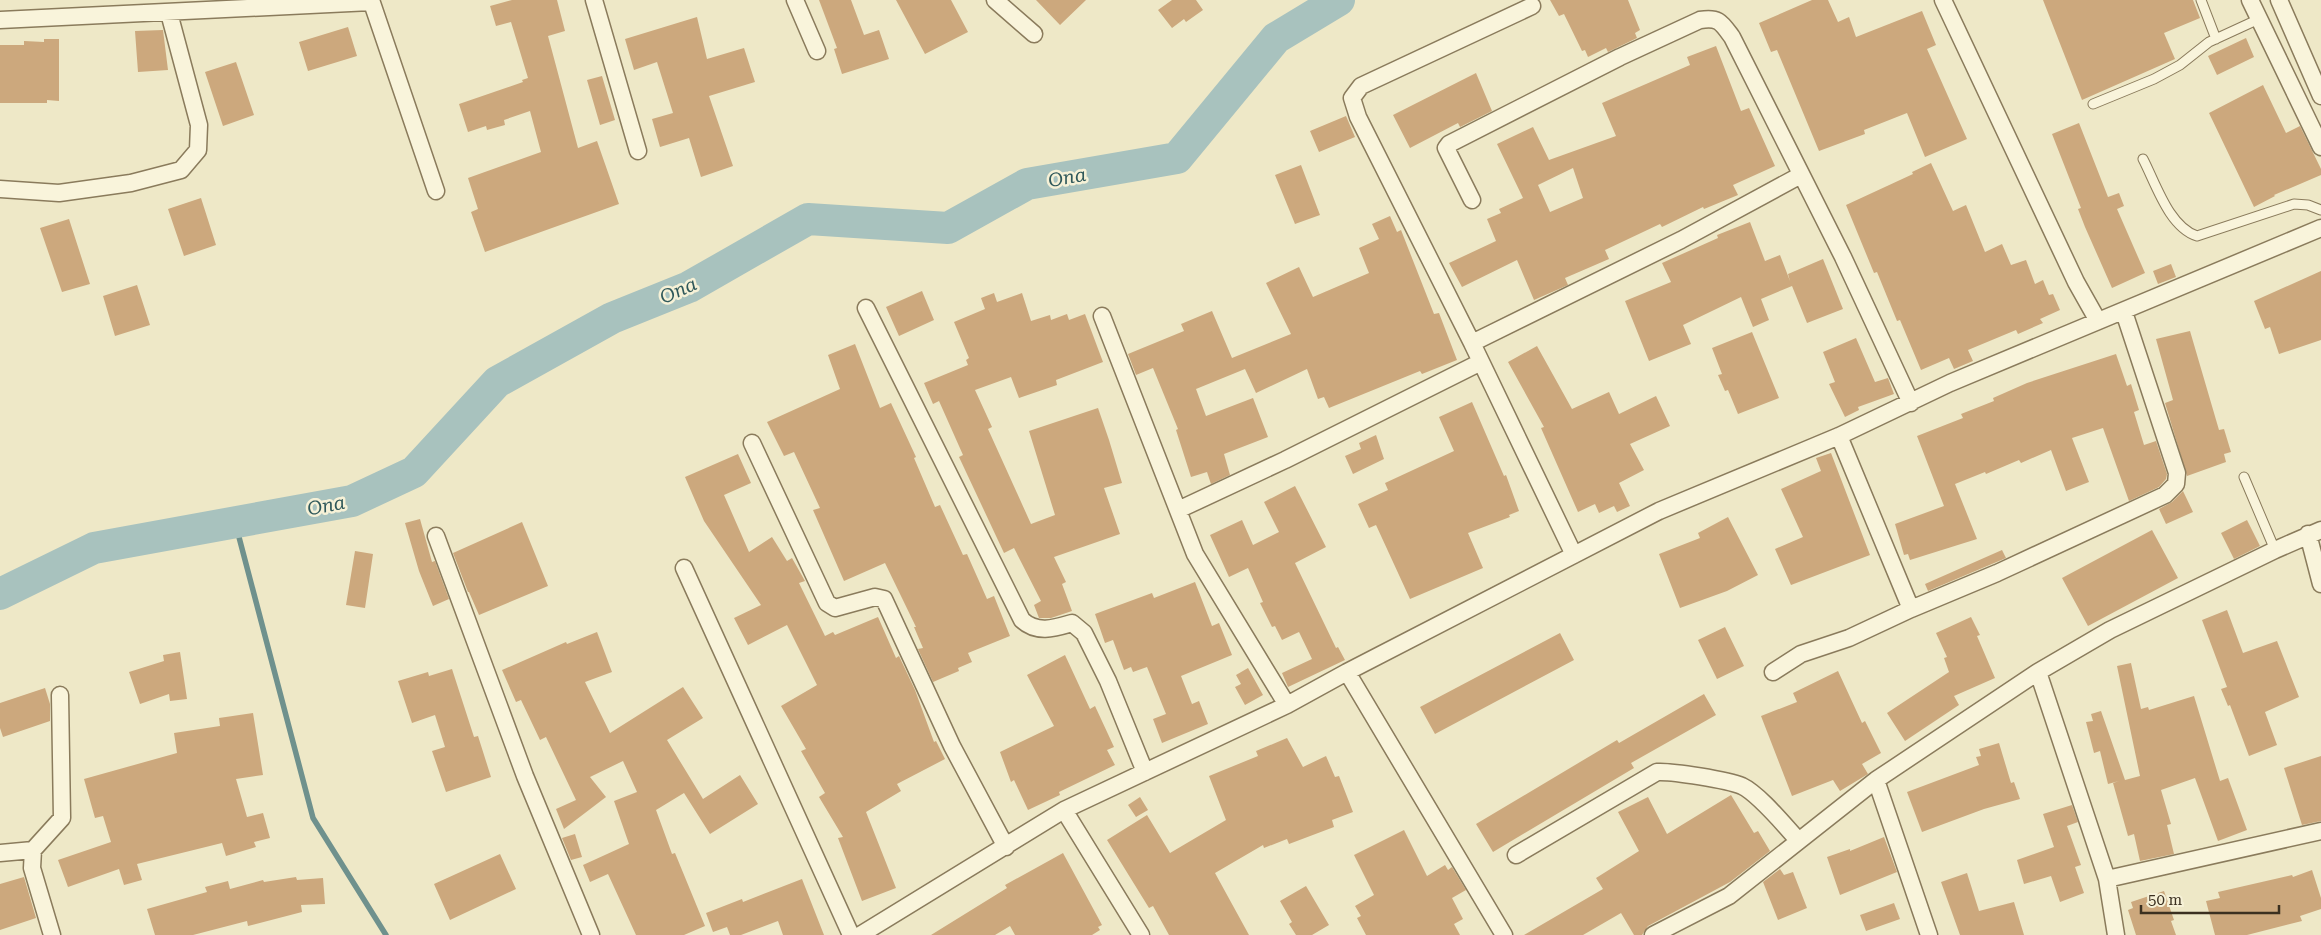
<svg xmlns="http://www.w3.org/2000/svg" width="2321" height="935" viewBox="0 0 2321 935" font-family="'Roboto Serif',serif">
	<style>
		.lines { fill: none; stroke-linecap: round; stroke-linejoin: round }
		.stream { stroke: #6f918d; stroke-width: 5.5 }
		.river { stroke: #a8c2be; stroke-width: 32 }
		.building { fill: #cca87d; fill-rule: evenodd }
		.service-casing { stroke: #8a7b5c; stroke-width: 11 }
		.minor-casing { stroke: #8a7b5c; stroke-width: 19 }
		.service { stroke: #f9f4db; stroke-width: 9 }
		.minor { stroke: #f9f4db; stroke-width: 16 }
		.labels { text-anchor: middle; stroke-width: 5; stroke-linejoin: round; paint-order: stroke }
		.water-label { font-size: 19px; font-style: italic; fill: #2f585a; stroke: #f6f1d7 }
	</style>
	<rect width="100%" height="100%" fill="#eee8c7"/>
	<g class="lines">
		<path class="stream" d="M 235,522 L 313,818 L 386,935"/>
		<path class="river" d="M 0,594 L 94,548 L 352,501 L 414,472 L 497,382 L 612,318 L 689,287 L 808,219 L 948,228 L 1027,184 L 1177,158 L 1276,38 L 1339,0"/>
	</g>
	<path class="building" d="M 512,0 L 557,0 L 565,31 L 548,36 L 578,148 L 597,141 L 619,204 L 485,252 L 471,212 L 478,209 L 468,178 L 541,152 L 530,111 L 504,120 L 505,125 L 487,130 L 486,126 L 468,132 L 459,104 L 523,82 L 522,80 L 528,78 L 511,22 L 496,26 L 490,6 Z
		M 819,0 L 851,0 L 864,35 L 879,30 L 889,59 L 842,74 L 834,49 L 837,48 Z
		M 896,0 L 951,0 L 968,32 L 925,54 Z
		M 1036,0 L 1086,0 L 1060,25 Z
		M 1172,0 L 1196,0 L 1203,10 L 1186,22 L 1184,19 L 1172,28 L 1158,10 Z
		M 1550,0 L 1628,0 L 1640,30 L 1635,33 L 1637,38 L 1608,52 L 1606,48 L 1588,57 L 1585,50 L 1582,51 L 1564,14 L 1559,16 Z
		M 1812,0 L 1828,0 L 1838,22 L 1849,17 L 1856,37 L 1922,11 L 1936,45 L 1927,49 L 1967,139 L 1925,157 L 1907,113 L 1864,130 L 1865,134 L 1819,151 L 1777,50 L 1771,52 L 1759,23 Z
		M 2043,0 L 2193,0 L 2200,18 L 2164,33 L 2175,59 L 2082,100 Z
		M 697,17 L 707,59 L 744,48 L 755,82 L 709,96 L 733,166 L 701,177 L 689,138 L 660,147 L 652,119 L 673,113 L 657,62 L 634,70 L 625,39 Z
		M 348,27 L 357,56 L 308,71 L 299,42 Z
		M 163,30 L 168,70 L 138,72 L 135,31 Z
		M 2246,38 L 2254,57 L 2217,75 L 2208,56 Z
		M 44,39 L 59,39 L 59,101 L 47,100 L 47,103 L 0,103 L 0,45 L 24,45 L 24,41 L 44,42 Z
		M 1716,46 L 1741,111 L 1749,108 L 1775,166 L 1733,185 L 1738,195 L 1704,209 L 1703,207 L 1662,227 L 1660,224 L 1605,250 L 1609,259 L 1565,278 L 1568,285 L 1534,300 L 1517,260 L 1462,287 L 1449,263 L 1496,241 L 1487,219 L 1501,213 L 1499,209 L 1523,198 L 1497,144 L 1533,127 L 1549,160 L 1616,136 L 1602,103 L 1690,65 L 1687,57 ZM 1573,168 L 1583,198 L 1550,212 L 1538,185 Z
		M 236,62 L 254,115 L 223,126 L 205,72 Z
		M 1476,73 L 1492,111 L 1460,127 L 1458,123 L 1410,148 L 1393,115 Z
		M 602,76 L 615,120 L 600,125 L 587,80 Z
		M 2263,85 L 2286,133 L 2300,126 L 2321,169 L 2321,175 L 2274,195 L 2275,196 L 2254,207 L 2209,113 Z
		M 1346,116 L 1355,137 L 1319,152 L 1310,131 Z
		M 2079,123 L 2108,197 L 2119,193 L 2124,206 L 2117,209 L 2145,273 L 2112,288 L 2085,227 L 2078,209 L 2081,208 L 2052,134 Z
		M 1931,163 L 1953,211 L 1966,205 L 1985,252 L 2002,244 L 2011,265 L 2026,260 L 2035,284 L 2043,280 L 2049,295 L 2053,294 L 2060,310 L 2040,319 L 2043,323 L 2018,334 L 2016,330 L 1968,350 L 1973,361 L 1954,369 L 1949,358 L 1921,370 L 1900,320 L 1897,321 L 1877,272 L 1874,273 L 1846,205 L 1913,174 L 1912,172 Z
		M 1301,165 L 1320,215 L 1295,224 L 1275,175 Z
		M 201,198 L 216,245 L 184,256 L 168,209 Z
		M 1390,216 L 1397,232 L 1401,230 L 1434,314 L 1439,313 L 1457,360 L 1422,374 L 1420,371 L 1329,408 L 1324,397 L 1318,399 L 1307,369 L 1256,393 L 1245,369 L 1196,389 L 1206,416 L 1253,398 L 1268,437 L 1224,454 L 1230,475 L 1211,484 L 1207,472 L 1191,477 L 1176,430 L 1178,429 L 1153,368 L 1136,375 L 1128,354 L 1184,331 L 1181,324 L 1212,311 L 1232,358 L 1291,334 L 1266,283 L 1299,267 L 1313,297 L 1369,273 L 1359,248 L 1379,239 L 1372,224 Z
		M 69,219 L 90,284 L 62,292 L 40,228 Z
		M 1750,222 L 1765,261 L 1780,255 L 1790,281 L 1788,274 L 1823,259 L 1843,309 L 1807,323 L 1792,286 L 1761,299 L 1769,320 L 1753,327 L 1741,297 L 1683,325 L 1691,344 L 1649,361 L 1625,301 L 1671,282 L 1662,263 L 1718,238 L 1717,235 Z
		M 2171,264 L 2176,277 L 2158,284 L 2153,271 Z
		M 2321,271 L 2321,340 L 2279,354 L 2270,327 L 2265,329 L 2254,301 Z
		M 137,285 L 150,325 L 115,336 L 103,296 Z
		M 922,291 L 934,320 L 899,336 L 886,307 Z
		M 994,293 L 997,302 L 1022,293 L 1031,321 L 1050,315 L 1051,320 L 1067,314 L 1069,320 L 1085,314 L 1103,362 L 1056,380 L 1057,385 L 1019,398 L 1011,377 L 975,390 L 992,427 L 988,429 L 1031,524 L 1055,515 L 1029,431 L 1098,408 L 1109,440 L 1122,483 L 1104,488 L 1120,534 L 1054,557 L 1066,582 L 1062,584 L 1072,611 L 1051,618 L 1039,618 L 1034,605 L 1041,601 L 1014,548 L 1004,553 L 959,457 L 963,455 L 939,401 L 933,404 L 924,383 L 968,365 L 966,360 L 969,358 L 954,322 L 985,309 L 981,298 Z
		M 2190,331 L 2219,430 L 2224,429 L 2231,452 L 2224,454 L 2226,462 L 2187,476 L 2165,403 L 2173,400 L 2156,339 Z
		M 1752,332 L 1779,398 L 1738,414 L 1728,390 L 1725,391 L 1718,375 L 1722,374 L 1712,348 Z
		M 1856,338 L 1875,382 L 1888,378 L 1894,394 L 1858,407 L 1859,410 L 1845,417 L 1829,384 L 1835,382 L 1823,352 Z
		M 855,344 L 880,408 L 891,403 L 916,457 L 914,458 L 935,507 L 940,505 L 963,555 L 967,554 L 987,599 L 994,596 L 1010,636 L 968,653 L 972,662 L 958,668 L 959,671 L 933,682 L 918,649 L 923,648 L 914,627 L 916,627 L 885,563 L 844,581 L 813,510 L 820,508 L 794,452 L 784,456 L 767,422 L 840,389 L 828,355 Z
		M 1537,346 L 1572,409 L 1609,392 L 1619,414 L 1656,396 L 1670,426 L 1630,444 L 1644,470 L 1619,483 L 1630,506 L 1617,512 L 1614,506 L 1599,513 L 1595,504 L 1578,512 L 1541,428 L 1544,427 L 1508,362 Z
		M 2116,354 L 2127,386 L 2131,384 L 2139,410 L 2134,412 L 2144,445 L 2156,441 L 2167,474 L 2166,479 L 2159,487 L 2129,501 L 2103,428 L 2072,438 L 2089,482 L 2066,491 L 2051,450 L 2021,463 L 2019,460 L 1986,474 L 1985,472 L 1955,484 L 1977,539 L 1910,560 L 1908,554 L 1904,555 L 1895,524 L 1944,506 L 1917,436 L 1963,418 L 1961,414 L 1994,401 L 1993,398 L 2027,383 Z
		M 1472,402 L 1504,476 L 1506,475 L 1519,511 L 1509,515 L 1510,517 L 1468,533 L 1483,568 L 1410,599 L 1376,525 L 1369,528 L 1358,504 L 1388,490 L 1385,483 L 1454,451 L 1439,417 Z
		M 1376,435 L 1384,459 L 1353,474 L 1345,456 L 1361,449 L 1359,443 Z
		M 1831,453 L 1870,555 L 1791,585 L 1775,549 L 1803,537 L 1781,489 L 1821,471 L 1816,458 Z
		M 738,454 L 751,483 L 724,495 L 749,552 L 772,537 L 787,561 L 792,558 L 805,581 L 799,583 L 825,636 L 833,632 L 835,635 L 878,617 L 896,658 L 899,656 L 915,690 L 934,742 L 936,741 L 945,759 L 897,784 L 901,791 L 866,812 L 896,888 L 862,901 L 838,838 L 843,837 L 819,797 L 825,793 L 801,751 L 806,749 L 781,706 L 817,685 L 787,625 L 748,645 L 734,618 L 761,605 L 704,521 L 685,477 Z
		M 1295,486 L 1326,547 L 1295,563 L 1336,648 L 1338,647 L 1345,660 L 1288,687 L 1282,673 L 1312,659 L 1299,632 L 1282,640 L 1275,626 L 1272,627 L 1260,603 L 1263,602 L 1248,568 L 1229,577 L 1210,535 L 1242,520 L 1253,545 L 1279,532 L 1264,502 Z
		M 2183,491 L 2193,512 L 2166,524 L 2159,509 L 2172,502 Z
		M 1728,517 L 1758,575 L 1727,591 L 1680,608 L 1659,554 L 1700,538 L 1698,533 Z
		M 420,519 L 432,562 L 435,561 L 449,599 L 433,606 L 419,571 L 405,523 Z
		M 2247,520 L 2260,546 L 2234,559 L 2221,533 Z
		M 522,522 L 548,586 L 479,615 L 469,592 L 468,592 L 453,553 Z
		M 2152,530 L 2178,578 L 2088,626 L 2062,578 Z
		M 2002,550 L 2006,558 L 1928,591 L 1925,584 Z
		M 355,551 L 373,554 L 365,608 L 346,605 Z
		M 1195,582 L 1212,626 L 1219,623 L 1232,655 L 1181,676 L 1192,704 L 1199,701 L 1208,724 L 1162,743 L 1153,719 L 1166,714 L 1147,667 L 1133,672 L 1131,667 L 1124,670 L 1113,640 L 1105,643 L 1095,614 L 1152,593 L 1154,598 Z
		M 2227,610 L 2243,653 L 2277,641 L 2299,697 L 2265,712 L 2277,745 L 2249,756 L 2230,705 L 2228,706 L 2221,689 L 2227,687 L 2202,620 Z
		M 1971,617 L 1980,635 L 1977,636 L 1995,678 L 1954,696 L 1959,705 L 1905,741 L 1887,713 L 1949,672 L 1944,658 L 1947,657 L 1936,633 Z
		M 1725,627 L 1744,666 L 1717,679 L 1698,640 Z
		M 597,632 L 612,672 L 585,682 L 610,733 L 683,687 L 703,718 L 667,740 L 703,799 L 740,775 L 758,804 L 710,834 L 684,793 L 656,810 L 672,854 L 675,853 L 705,926 L 684,935 L 636,935 L 608,874 L 590,882 L 583,865 L 629,844 L 614,801 L 637,792 L 623,761 L 590,777 L 606,797 L 564,829 L 556,809 L 576,800 L 546,737 L 540,740 L 521,700 L 516,702 L 502,670 L 566,642 L 567,644 Z
		M 1560,633 L 1574,660 L 1435,734 L 1420,707 Z
		M 180,652 L 187,699 L 170,701 L 169,694 L 140,704 L 129,672 L 164,661 L 163,655 Z
		M 1065,655 L 1090,709 L 1095,706 L 1114,747 L 1107,750 L 1115,765 L 1059,792 L 1060,795 L 1028,810 L 1014,780 L 1011,782 L 1000,752 L 1054,726 L 1027,675 Z
		M 2131,663 L 2141,709 L 2148,707 L 2149,710 L 2194,696 L 2220,781 L 2228,778 L 2247,830 L 2218,841 L 2195,778 L 2161,790 L 2171,824 L 2167,825 L 2174,854 L 2140,861 L 2134,834 L 2128,836 L 2113,783 L 2119,781 L 2108,784 L 2100,751 L 2094,753 L 2086,722 L 2093,721 L 2091,714 L 2101,711 L 2125,780 L 2140,776 L 2117,666 Z
		M 1248,668 L 1263,695 L 1245,705 L 1235,687 L 1241,684 L 1236,675 Z
		M 452,669 L 474,737 L 478,736 L 491,777 L 446,792 L 432,751 L 445,747 L 435,715 L 412,723 L 398,681 L 428,672 L 429,676 Z
		M 1838,671 L 1862,723 L 1865,721 L 1881,753 L 1862,764 L 1868,774 L 1840,791 L 1833,780 L 1792,796 L 1761,716 L 1797,702 L 1793,693 Z
		M 45,688 L 50,704 L 50,721 L 3,737 L 0,728 L 0,703 Z
		M 1704,694 L 1716,715 L 1631,763 L 1634,768 L 1493,852 L 1476,824 L 1617,740 L 1619,743 Z
		M 253,713 L 263,775 L 236,779 L 247,817 L 263,813 L 270,838 L 254,842 L 256,847 L 226,856 L 222,843 L 137,864 L 142,880 L 124,885 L 119,869 L 68,887 L 58,860 L 111,842 L 103,816 L 95,818 L 84,779 L 177,753 L 174,733 L 220,726 L 219,718 Z
		M 1287,738 L 1303,767 L 1326,756 L 1335,777 L 1339,776 L 1353,812 L 1332,820 L 1334,827 L 1289,844 L 1287,839 L 1264,848 L 1263,845 L 1215,873 L 1249,935 L 1169,935 L 1153,906 L 1149,908 L 1107,840 L 1147,815 L 1170,853 L 1226,820 L 1209,776 L 1258,756 L 1256,751 Z
		M 1999,743 L 2011,783 L 2014,782 L 2020,799 L 1984,809 L 1922,832 L 1907,792 L 1979,765 L 1976,757 L 1981,756 L 1979,749 Z
		M 2321,756 L 2321,821 L 2302,825 L 2284,768 Z
		M 1731,795 L 1754,833 L 1758,831 L 1770,851 L 1730,882 L 1648,926 L 1642,935 L 1634,935 L 1621,913 L 1583,935 L 1524,935 L 1603,889 L 1596,878 L 1639,851 L 1618,812 L 1648,797 L 1667,834 Z
		M 1140,797 L 1148,810 L 1136,817 L 1128,805 Z
		M 2072,805 L 2078,822 L 2067,826 L 2081,865 L 2075,867 L 2084,893 L 2060,902 L 2051,876 L 2024,884 L 2017,860 L 2054,847 L 2043,814 Z
		M 1404,830 L 1427,876 L 1445,865 L 1448,870 L 1452,867 L 1466,890 L 1452,898 L 1463,919 L 1454,924 L 1460,935 L 1366,935 L 1357,918 L 1361,916 L 1355,906 L 1374,895 L 1354,855 Z
		M 575,834 L 582,857 L 571,860 L 562,838 Z
		M 1884,837 L 1897,872 L 1840,895 L 1827,857 L 1850,849 L 1850,851 Z
		M 1063,853 L 1102,925 L 1098,927 L 1100,930 L 1092,935 L 1015,935 L 1010,926 L 995,935 L 931,935 L 1007,888 L 1005,885 Z
		M 500,854 L 516,889 L 450,920 L 434,884 Z
		M 1780,869 L 1784,875 L 1793,872 L 1807,908 L 1778,920 L 1763,882 Z
		M 2312,870 L 2321,898 L 2321,909 L 2300,916 L 2302,921 L 2247,935 L 2215,935 L 2206,901 L 2220,898 L 2218,892 L 2292,875 L 2293,877 Z
		M 1967,873 L 1979,911 L 2014,902 L 2024,935 L 1960,935 L 1941,882 Z
		M 24,877 L 36,918 L 0,930 L 0,884 Z
		M 296,877 L 297,880 L 323,878 L 325,904 L 301,905 L 302,912 L 248,926 L 247,921 L 193,935 L 155,935 L 147,909 L 207,892 L 205,887 L 228,881 L 230,889 L 263,880 L 264,882 Z
		M 802,879 L 824,935 L 783,935 L 778,921 L 741,935 L 730,935 L 727,927 L 713,932 L 706,913 L 742,899 L 743,902 Z
		M 1306,886 L 1329,925 L 1312,935 L 1296,935 L 1289,924 L 1292,922 L 1280,901 Z
		M 2164,891 L 2174,920 L 2171,921 L 2176,935 L 2136,935 L 2128,910 L 2133,908 L 2131,902 Z
		M 1894,903 L 1900,919 L 1866,931 L 1860,915 Z"/>
	<g class="lines">
		<defs>
			<path id="service" d="M 2201,0 L 2216,39
				M 2093,104 L 2154,79 L 2180,65 L 2209,42 L 2259,19
				M 2143,159 C 2156,184 2169,227 2197,236 L 2294,204 L 2308,205 L 2321,210
				M 2244,477 L 2275,550"/>
			<path id="minor" d="M 371,0 L 436,191
				M 594,0 L 638,151
				M 795,0 L 817,51
				M 995,0 L 1034,34
				M 1943,0 L 2076,282 L 2098,321
				M 2250,0 L 2321,147
				M 2279,0 L 2321,96
				M 0,20 L 371,2
				M 0,189 L 59,193 L 131,183 L 181,170 L 198,150 L 199,125 L 169,13
				M 1472,200 L 1446,148 L 1449,144 L 1620,57 L 1700,20 C 1719,17 1721,22 1732,37 L 1843,257 L 1911,403
				M 866,308 L 1022,620 C 1037,634 1055,628 1072,623 L 1084,633 L 1108,681 L 1145,772
				M 1102,316 L 1195,554 L 1287,705
				M 1472,343 L 1358,117 L 1352,98 L 1361,86 L 1532,6
				M 1839,436 L 1911,609 L 1997,573 L 2165,495 L 2176,484 L 2177,473 L 2124,312
				M 752,443 L 827,603 L 835,608 L 875,597 L 884,599 L 952,746 L 1006,847
				M 1178,510 L 1285,460 L 1481,362
				M 2308,534 L 2321,584
				M 436,536 L 525,776 L 591,935
				M 1574,555 L 1472,343 L 1681,240 L 1801,175
				M 684,568 L 851,935
				M 1347,672 L 1504,935
				M 1773,672 L 1801,654 L 1849,638 L 1911,609
				M 2038,672 L 2107,879 L 2116,935
				M 1876,780 L 1929,935
				M 1064,810 L 1141,935
				M 0,853 L 33,850
				M 1516,855 L 1657,772 C 1672,771 1728,780 1742,786 C 1759,794 1785,826 1798,840
				M 2107,879 L 2321,831
				M 52,935 L 32,868 L 33,850 L 62,818 L 60,695
				M 860,935 L 1064,810 L 1287,705 L 1347,672 L 1659,511 L 1839,436 L 1950,383 L 2321,228
				M 1653,935 L 1729,896 L 1876,780 L 2038,672 L 2110,630 L 2275,550 L 2321,530"/>
		</defs>
		<use href="#service" class="service-casing"/>
		<use href="#minor" class="minor-casing"/>
		<use href="#service" class="service"/>
		<use href="#minor" class="minor"/>
	</g>
	<g class="labels">
		<g class="water-label">
			<text transform="translate(1067 177) rotate(-10)" y="7">Ona</text>
			<text transform="translate(678 290) rotate(-24)" y="7">Ona</text>
			<text transform="translate(326 505) rotate(-11)" y="7">Ona</text>
		</g>
	</g>
	<path d="M2141 905v8h138v-8" fill="none" stroke="#3b3020" stroke-width="2.5"/>
	<text x="2148" y="905" font-size="15" fill="#3b3020" stroke="#f6f1d7" stroke-width="4" paint-order="stroke">50 m</text>
</svg>
